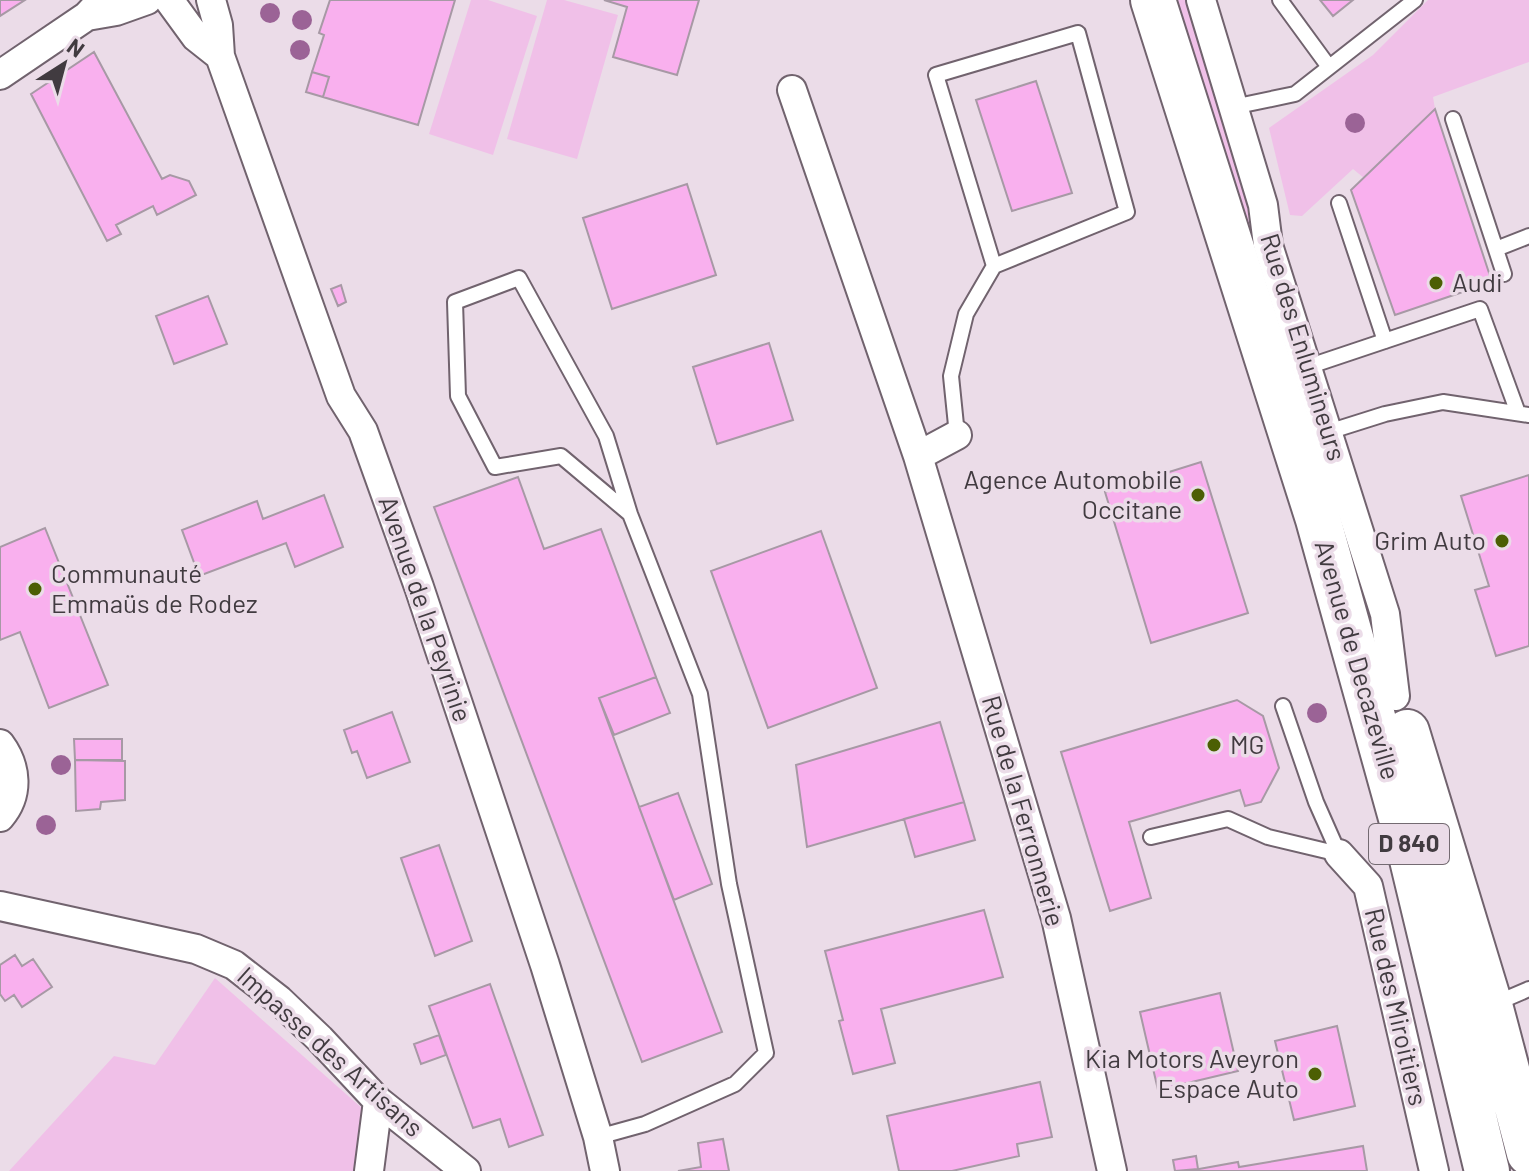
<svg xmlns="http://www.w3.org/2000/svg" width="1529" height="1171" viewBox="0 0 1529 1171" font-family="Barlow,sans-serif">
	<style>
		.green { fill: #f0c0e8 }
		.building { fill: #f9b0ee; stroke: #a799a5; stroke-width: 2 }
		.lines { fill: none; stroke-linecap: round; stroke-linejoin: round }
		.lane-casing { stroke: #71636e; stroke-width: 18 }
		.street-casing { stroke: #71636e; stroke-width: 32 }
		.primary-casing { stroke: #71636e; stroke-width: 48 }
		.lane { stroke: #fff; stroke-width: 14 }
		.street { stroke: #fff; stroke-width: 28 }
		.primary { stroke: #fff; stroke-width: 44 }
		.tree { fill: #9b6396 }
		.poi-dot { fill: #4c5f04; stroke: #ebdce8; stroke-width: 3 }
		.labels { text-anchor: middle; stroke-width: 7; stroke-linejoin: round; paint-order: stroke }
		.shield { fill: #ebdce8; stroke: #746b72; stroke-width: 2 }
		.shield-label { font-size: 24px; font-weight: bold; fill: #413b40 }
		.poi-label { font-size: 26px; fill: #413b40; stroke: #ebdce8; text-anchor: start }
		.street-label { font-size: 26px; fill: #413b40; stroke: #ebdce8 }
	</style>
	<rect width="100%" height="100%" fill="#ebdce8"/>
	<path class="green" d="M 471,0 L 488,0 L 537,16 L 493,155 L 429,134 Z
		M 547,0 L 564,0 L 618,15 L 577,159 L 507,139 Z
		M 1168,0 L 1193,0 L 1337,507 Z
		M 1428,0 L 1529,0 L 1529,62 L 1433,97 L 1435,109 L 1364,178 L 1353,169 L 1302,216 L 1290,215 L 1269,128 L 1373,55 Z
		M 215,978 L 364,1110 L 353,1171 L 9,1171 L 114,1056 L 155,1065 Z"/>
	<path class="building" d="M 0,0 L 25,0 L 0,16 Z
		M 330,0 L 455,0 L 418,125 L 323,97 L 329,77 L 312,72 L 324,35 L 319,33 Z
		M 604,0 L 699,0 L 677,75 L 613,57 L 627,7 Z
		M 1320,0 L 1353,0 L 1333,16 Z
		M 94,52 L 162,179 L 170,175 L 189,181 L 196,195 L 157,215 L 153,206 L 116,225 L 121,234 L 107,241 L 31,94 Z
		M 312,72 L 329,77 L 323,97 L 306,92 Z
		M 1036,81 L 1072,193 L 1012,211 L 976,100 Z
		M 1435,109 L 1492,282 L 1395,315 L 1351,190 Z
		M 687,184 L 716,275 L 612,309 L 583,218 Z
		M 341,285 L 346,302 L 338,306 L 331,289 Z
		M 208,296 L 227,344 L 174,364 L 156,316 Z
		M 769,343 L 793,420 L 717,444 L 693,367 Z
		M 1201,462 L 1248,613 L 1151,643 L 1105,492 Z
		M 1529,475 L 1529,646 L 1496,656 L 1475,590 L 1489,586 L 1461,496 Z
		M 518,477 L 544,549 L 601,529 L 656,677 L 599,698 L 722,1032 L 642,1062 L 434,507 Z
		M 324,495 L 343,547 L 295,567 L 286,543 L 199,576 L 182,530 L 257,501 L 263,519 Z
		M 45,528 L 108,685 L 49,708 L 20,632 L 0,640 L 0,547 Z
		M 821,531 L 877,688 L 768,728 L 711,571 Z
		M 656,677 L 670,713 L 614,735 L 599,698 Z
		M 1237,700 L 1263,716 L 1279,768 L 1261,802 L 1245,806 L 1240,790 L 1129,822 L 1151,898 L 1110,911 L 1061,752 Z
		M 392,712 L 410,762 L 367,778 L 357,751 L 352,753 L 344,730 Z
		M 940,722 L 964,802 L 807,847 L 796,765 Z
		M 74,739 L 122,739 L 122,760 L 75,760 Z
		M 75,760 L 125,761 L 125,800 L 101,802 L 100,809 L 76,811 Z
		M 678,793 L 712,884 L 674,900 L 639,807 Z
		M 964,802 L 975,840 L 915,857 L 904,819 Z
		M 439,845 L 472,941 L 435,956 L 401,858 Z
		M 984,910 L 1003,977 L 881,1009 L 895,1063 L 853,1074 L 839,1021 L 843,1020 L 825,951 Z
		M 15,955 L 22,966 L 33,959 L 52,987 L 22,1007 L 14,995 L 5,1001 L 0,994 L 0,965 Z
		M 490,984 L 543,1135 L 509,1147 L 500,1119 L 473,1128 L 429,1006 Z
		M 1220,993 L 1238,1071 L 1158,1090 L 1140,1012 Z
		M 1337,1026 L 1355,1106 L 1294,1120 L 1275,1041 Z
		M 439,1035 L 446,1055 L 421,1064 L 414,1044 Z
		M 1040,1082 L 1052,1137 L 1017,1144 L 1019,1156 L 952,1171 L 899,1171 L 887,1116 Z
		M 723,1139 L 729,1171 L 678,1171 L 701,1167 L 698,1143 Z
		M 1363,1146 L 1367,1171 L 1188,1171 L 1238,1162 L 1239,1167 Z
		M 1196,1156 L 1198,1169 L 1175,1171 L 1173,1160 Z"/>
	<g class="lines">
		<defs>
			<path id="lane" d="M 1280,0 L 1329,67
				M 1233,107 L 1295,94 L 1415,0
				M 1453,119 L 1504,274
				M 1339,203 L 1385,341
				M 1496,249 L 1529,236
				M 1307,367 L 1480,309 L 1518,413
				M 1328,432 L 1385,414 L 1443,402 L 1529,415
				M 957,435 L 951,376 L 966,314 L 994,266 L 1127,212 L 1078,33 L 936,75 L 994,266
				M 1283,706 L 1316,802 L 1339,854
				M 1151,837 L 1228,819 L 1268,837 L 1339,854
				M 1494,1004 L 1529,989
				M 598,1137 L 645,1124 L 735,1084 L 766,1053 L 729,884 L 700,694 L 630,514 L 606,436 L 519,278 L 455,302 L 458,396 L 495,467 L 561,456 L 630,514"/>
			<path id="street" d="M 169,0 L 196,37 L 220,56
				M 211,0 L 218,25 L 220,56 L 341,396 L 363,431 L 419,587 L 545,965 L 598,1137 L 605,1171
				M 1201,0 L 1263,205 L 1268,245 L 1385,614 L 1395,696
				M 87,16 L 116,11 L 147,0
				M 0,75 L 87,16 L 102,0
				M 792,90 L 918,456
				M 957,435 L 918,456 L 1056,918 L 1112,1171
				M 0,744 C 17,767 19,795 0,817
				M 1339,854 L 1368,886 L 1434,1171
				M 0,906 L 196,949 L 234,965 L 279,1000 L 320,1039 L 378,1101 L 466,1171
				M 369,1171 L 378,1101"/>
			<path id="primary" d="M 1153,0 L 1318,519 L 1408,843 L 1487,1171
				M 1407,732 L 1490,1005 L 1529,1153"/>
		</defs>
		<use href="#lane" class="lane-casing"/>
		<use href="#street" class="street-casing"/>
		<use href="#primary" class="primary-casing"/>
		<use href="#lane" class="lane"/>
		<use href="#street" class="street"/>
		<use href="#primary" class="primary"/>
	</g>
	<g class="tree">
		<circle cx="270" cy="13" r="10"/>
		<circle cx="302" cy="20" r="10"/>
		<circle cx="300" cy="50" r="10"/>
		<circle cx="1355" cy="123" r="10"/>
		<circle cx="1317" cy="713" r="10"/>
		<circle cx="61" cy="765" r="10"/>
		<circle cx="46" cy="825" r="10"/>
	</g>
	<g class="poi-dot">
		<circle cx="1436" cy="283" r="8"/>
		<circle cx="1198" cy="495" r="8"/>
		<circle cx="1502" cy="541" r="8"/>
		<circle cx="35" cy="589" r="8"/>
		<circle cx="1214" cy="745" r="8"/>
		<circle cx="1315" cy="1074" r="8"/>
	</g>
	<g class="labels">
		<rect class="shield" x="1369" y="824" width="80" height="40" rx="6"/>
		<g class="shield-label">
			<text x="1409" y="852">D 840</text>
		</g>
		<g class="poi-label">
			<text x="1452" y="292">Audi</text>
			<text x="1182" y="489" text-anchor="end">Agence Automobile<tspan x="1182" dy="30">Occitane</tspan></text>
			<text x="1486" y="550" text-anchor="end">Grim Auto</text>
			<text x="51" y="583">Communauté<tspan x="51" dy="30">Emmaüs de Rodez</tspan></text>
			<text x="1230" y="754">MG</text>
			<text x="1299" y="1068" text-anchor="end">Kia Motors Aveyron<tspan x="1299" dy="30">Espace Auto</tspan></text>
		</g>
		<g class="street-label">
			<text transform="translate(1303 347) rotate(73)" y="9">Rue des Enlumineurs</text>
			<text transform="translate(425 609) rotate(71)" y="9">Avenue de la Peyrinie</text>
			<text transform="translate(1357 660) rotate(74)" y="9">Avenue de Decazeville</text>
			<text transform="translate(1023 811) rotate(74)" y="9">Rue de la Ferronnerie</text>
			<text transform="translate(1396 1007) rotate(77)" y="9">Rue des Miroitiers</text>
			<text transform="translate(330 1052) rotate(42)" y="9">Impasse des Artisans</text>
		</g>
	</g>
	<g transform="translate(64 64) rotate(36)" stroke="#ebdce8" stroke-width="6" paint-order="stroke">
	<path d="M0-6L14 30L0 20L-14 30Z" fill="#413b40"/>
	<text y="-12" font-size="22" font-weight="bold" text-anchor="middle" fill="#413b40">N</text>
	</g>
</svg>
